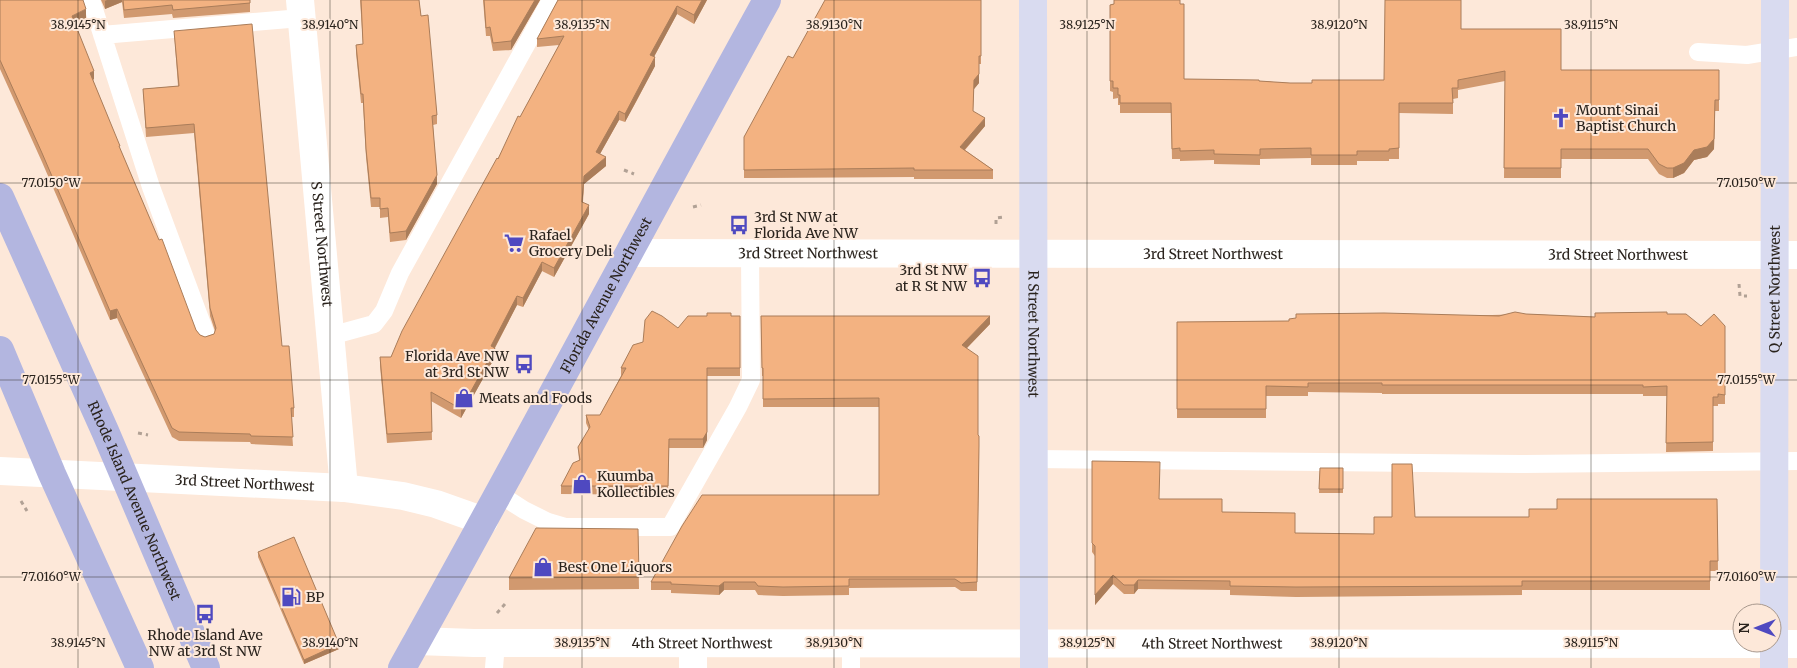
<svg xmlns="http://www.w3.org/2000/svg" width="1797" height="668" viewBox="0 0 1797 668" font-family="Merriweather,serif">
	<style>
		.lines { fill: none; stroke-linecap: round; stroke-linejoin: round }
		.path { stroke: #b1a195; stroke-width: 3; stroke-dasharray: 4 4; stroke-linecap: butt }
		.lane { stroke: #fff; stroke-width: 18 }
		.street { stroke: #fff; stroke-width: 28 }
		.secondary { stroke: #d9dbf0; stroke-width: 28 }
		.primary { stroke: #b3b6e0; stroke-width: 28 }
		.wall { fill: #d1996f }
		.shaded-wall { fill: #aa7d5a }
		.building { fill: #f3b281; stroke: #aa7d5a }
		.ticks { fill: none; stroke: #2a231d; stroke-width: 1; stroke-opacity: 0.45 }
		.labels { text-anchor: middle; stroke-width: 4; stroke-linejoin: round; paint-order: stroke }
		.poi-label { font-size: 14px; fill: #2a231d; stroke: #fde8d9; text-anchor: start }
		.street-label { font-size: 14px; fill: #2a231d; stroke: #fde8d9 }
		.ticks-label { font-size: 12px; text-anchor: middle; fill: #2a231d; stroke: #fde8d9; stroke-width: 4; stroke-linejoin: round; paint-order: stroke }
	</style>
	<rect width="100%" height="100%" fill="#fde8d9"/>
	<g class="lines">
		<path class="path" d="M 624,170 L 634,174
			M 693,207 L 701,205
			M 996,224 L 996,218 L 1004,217
			M 1739,284 L 1740,296 L 1747,296
			M 138,433 L 148,435
			M 21,501 L 27,511
			M 497,613 L 505,604"/>
		<path class="lane" d="M 91,0 L 151,187 L 206,335
			M 102,35 L 301,18
			M 1698,52 L 1747,55 L 1797,47
			M 330,336 L 374,324 L 384,311 L 400,273 L 551,0
			M 1034,459 L 1521,464 L 1797,461
			M 499,494 L 524,510 L 548,522 L 565,527 L 670,527 L 738,407 L 751,380 L 750,253
			M 851,643 L 851,668
			M 494,668 L 496,643"/>
		<g class="street">
			<path id="s1" d="M 300,0 L 344,488"/>
			<path id="s2" d="M 629,253 L 1797,255"/>
			<path id="s3" d="M 0,471 L 344,488 L 403,496 L 436,504 L 484,521"/>
			<path id="s4" d="M 417,641 L 474,643 L 1797,644"/>
			<path d="M 693,644 L 693,668"/>
		</g>
		<g class="secondary">
			<path id="s5" d="M 1033,0 L 1034,668"/>
			<path id="s6" d="M 1774,668 L 1775,0"/>
		</g>
		<g class="primary">
			<path id="s7" d="M 0,197 L 105,431 L 206,668"/>
			<path d="M 0,350 L 52,474 L 140,668"/>
			<path id="s8" d="M 402,668 C 526,447 644,222 767,0"/>
		</g>
	</g>
	<path class="wall" d="M 0,0 L 86,18 L 75,23 L 94,79 L 93,80 L 120,149 L 196,330 L 200,335 L 205,337 L 214,334 L 215,331 L 210,316 L 194,133 L 146,137 L 143,89 L 178,86 L 174,31 L 282,346 L 294,408 L 294,417 L 291,417 L 293,446 L 251,444 L 250,442 L 179,441 L 172,437 L 117,318 L 110,320 L 42,162 L 0,69 Z
		M 101,0 L 250,0 L 250,12 L 173,18 L 172,14 L 124,18 L 122,2 L 105,9 Z
		M 360,0 L 419,0 L 421,16 L 437,115 L 437,124 L 433,125 L 437,184 L 406,240 L 390,242 L 388,217 L 380,218 L 380,207 L 371,207 L 366,157 L 363,103 L 361,103 L 356,53 L 356,45 L 363,44 Z
		M 483,0 L 540,0 L 511,50 L 493,51 L 490,36 L 486,36 Z
		M 558,0 L 707,0 L 694,24 L 677,14 L 654,57 L 655,66 L 636,102 L 625,122 L 619,120 L 600,154 L 606,166 L 584,184 L 583,202 L 589,214 L 554,277 L 542,271 L 523,307 L 517,305 L 495,348 L 495,357 L 461,418 L 431,401 L 432,440 L 387,443 L 380,366 L 380,357 L 391,357 L 559,45 L 537,47 L 537,39 Z
		M 981,0 L 981,64 L 979,64 L 979,83 L 974,89 L 973,111 L 985,126 L 965,150 L 993,170 L 993,179 L 914,179 L 914,177 L 744,178 L 744,137 L 793,58 Z
		M 1114,4 L 1184,79 L 1259,81 L 1290,83 L 1312,83 L 1384,80 L 1461,29 L 1561,70 L 1719,70 L 1719,111 L 1715,111 L 1714,149 L 1707,157 L 1694,160 L 1684,173 L 1673,178 L 1667,178 L 1659,174 L 1648,159 L 1561,159 L 1561,178 L 1504,178 L 1505,81 L 1458,90 L 1458,98 L 1453,99 L 1453,114 L 1399,113 L 1399,159 L 1389,159 L 1389,161 L 1357,161 L 1357,165 L 1311,165 L 1311,158 L 1260,159 L 1260,165 L 1214,164 L 1214,160 L 1180,161 L 1180,159 L 1172,159 L 1171,113 L 1120,113 L 1120,105 L 1118,105 L 1118,98 L 1113,99 L 1113,92 L 1110,91 L 1110,5 Z
		M 1526,314 L 1595,317 L 1667,314 L 1701,326 L 1725,326 L 1725,404 L 1718,404 L 1718,406 L 1713,406 L 1713,451 L 1666,452 L 1667,396 L 1643,396 L 1643,394 L 1382,394 L 1382,393 L 1308,392 L 1308,396 L 1266,396 L 1266,418 L 1177,418 L 1177,322 L 1289,321 Z
		M 731,316 L 740,316 L 740,376 L 707,376 L 707,440 L 703,448 L 669,448 L 668,495 L 561,494 L 561,486 L 579,460 L 578,447 L 589,430 L 586,423 L 586,415 L 600,415 L 621,376 L 621,368 L 678,328 Z
		M 761,316 L 990,324 L 967,348 L 978,435 L 979,454 L 977,591 L 961,591 L 955,587 L 849,588 L 849,595 L 783,596 L 758,595 L 755,590 L 724,590 L 719,595 L 671,593 L 671,590 L 651,590 L 651,582 L 879,495 L 879,407 L 763,407 L 763,376 L 762,376 Z
		M 1092,461 L 1159,499 L 1222,512 L 1295,533 L 1374,534 L 1415,517 L 1529,517 L 1557,509 L 1717,499 L 1718,571 L 1710,571 L 1710,590 L 1522,590 L 1522,595 L 1296,597 L 1230,595 L 1230,590 L 1138,589 L 1134,594 L 1124,594 L 1113,584 L 1095,605 L 1095,556 L 1092,552 Z
		M 1320,468 L 1343,468 L 1343,493 L 1319,493 Z
		M 638,529 L 639,589 L 509,590 L 509,578 Z
		M 258,552 L 339,649 L 304,664 L 258,557 Z"/>
	<path class="shaded-wall" d="M 107,0 L 122,0 L 122,2 L 105,9 L 105,1 Z
		M 535,0 L 540,0 L 511,50 L 511,41 Z
		M 702,0 L 707,0 L 694,24 L 694,15 Z
		M 677,6 L 677,14 L 650,64 L 650,55 Z
		M 86,9 L 86,18 L 72,24 L 72,16 Z
		M 655,57 L 655,66 L 625,122 L 625,114 Z
		M 94,71 L 94,79 L 90,81 L 90,73 Z
		M 979,74 L 979,83 L 974,89 L 974,80 Z
		M 1715,100 L 1714,149 L 1707,157 L 1694,160 L 1684,173 L 1673,178 L 1673,168 Z
		M 619,111 L 619,120 L 596,161 L 596,152 Z
		M 985,118 L 985,126 L 960,155 L 960,147 Z
		M 606,157 L 606,166 L 584,184 L 582,210 L 584,176 Z
		M 437,175 L 437,184 L 406,240 L 406,231 Z
		M 589,205 L 589,214 L 554,277 L 554,268 Z
		M 542,262 L 542,271 L 523,307 L 523,298 Z
		M 517,296 L 517,305 L 494,349 L 495,348 L 495,357 L 461,418 L 461,409 L 491,346 Z
		M 117,309 L 117,318 L 110,320 L 110,311 Z
		M 990,316 L 990,324 L 962,353 L 962,345 Z
		M 707,368 L 707,440 L 703,448 L 703,439 Z
		M 1113,575 L 1113,584 L 1095,605 L 1095,595 Z
		M 1138,580 L 1138,589 L 1134,594 L 1134,585 Z
		M 724,582 L 724,590 L 719,595 L 719,586 Z
		M 339,644 L 339,649 L 304,664 L 304,660 Z"/>
	<path class="building" d="M 0,0 L 83,0 L 86,9 L 72,16 L 94,71 L 90,73 L 120,146 L 119,146 L 159,240 L 162,239 L 196,330 L 200,335 L 205,337 L 214,334 L 216,328 L 210,308 L 194,124 L 146,128 L 143,89 L 179,86 L 174,31 L 252,24 L 282,346 L 289,346 L 294,408 L 291,408 L 293,437 L 251,436 L 250,434 L 179,432 L 172,428 L 117,309 L 110,311 L 42,153 L 0,60 Z
		M 123,0 L 250,0 L 250,3 L 173,10 L 172,5 L 124,10 Z
		M 361,0 L 419,0 L 421,16 L 428,15 L 437,115 L 432,116 L 437,175 L 406,231 L 390,233 L 388,208 L 380,209 L 380,198 L 371,198 L 366,149 L 363,94 L 361,94 L 356,45 L 363,44 Z
		M 484,0 L 535,0 L 511,41 L 493,43 L 490,27 L 486,28 Z
		M 558,0 L 702,0 L 694,15 L 677,6 L 650,55 L 655,57 L 636,93 L 625,114 L 619,111 L 596,152 L 606,157 L 584,176 L 582,202 L 589,205 L 554,268 L 542,262 L 523,298 L 517,296 L 491,346 L 495,348 L 461,409 L 431,392 L 432,432 L 387,434 L 380,357 L 391,357 L 402,331 L 497,158 L 498,159 L 518,116 L 520,117 L 564,36 L 537,39 Z
		M 825,0 L 981,0 L 981,56 L 979,56 L 979,74 L 974,80 L 973,111 L 985,118 L 960,147 L 993,170 L 914,170 L 914,168 L 744,170 L 744,137 L 788,56 L 793,58 Z
		M 1114,0 L 1180,0 L 1180,4 L 1184,4 L 1184,79 L 1259,80 L 1259,81 L 1290,83 L 1312,83 L 1312,80 L 1384,80 L 1385,0 L 1461,0 L 1461,29 L 1561,29 L 1561,70 L 1719,70 L 1719,100 L 1715,100 L 1714,139 L 1707,147 L 1694,150 L 1684,163 L 1673,168 L 1667,168 L 1659,164 L 1648,149 L 1561,149 L 1561,168 L 1504,168 L 1505,71 L 1458,80 L 1458,88 L 1452,88 L 1453,103 L 1399,103 L 1399,148 L 1389,149 L 1389,151 L 1357,151 L 1357,155 L 1311,155 L 1311,148 L 1260,149 L 1260,155 L 1214,154 L 1214,150 L 1180,151 L 1180,148 L 1172,149 L 1171,103 L 1120,103 L 1120,95 L 1118,95 L 1118,88 L 1113,88 L 1113,81 L 1110,81 L 1110,5 L 1114,4 Z
		M 652,311 L 662,316 L 678,328 L 688,316 L 707,316 L 707,313 L 731,313 L 731,316 L 740,316 L 740,368 L 707,368 L 707,432 L 703,439 L 669,439 L 668,486 L 561,486 L 573,463 L 580,460 L 578,447 L 590,427 L 586,415 L 600,415 L 626,368 L 621,368 L 633,345 L 643,342 L 645,320 Z
		M 1515,312 L 1526,314 L 1595,317 L 1595,313 L 1667,312 L 1667,314 L 1686,314 L 1701,326 L 1714,314 L 1725,326 L 1725,395 L 1718,394 L 1718,397 L 1713,397 L 1713,442 L 1666,443 L 1667,386 L 1643,387 L 1643,385 L 1382,385 L 1382,383 L 1308,383 L 1308,387 L 1266,386 L 1266,409 L 1177,409 L 1177,322 L 1289,321 L 1289,319 L 1296,318 L 1296,314 L 1384,313 L 1499,316 Z
		M 761,316 L 990,316 L 962,345 L 978,356 L 978,435 L 979,436 L 979,446 L 977,582 L 961,583 L 955,579 L 849,579 L 849,586 L 783,587 L 758,586 L 755,582 L 724,582 L 719,586 L 671,584 L 671,582 L 651,582 L 682,526 L 702,495 L 879,495 L 879,398 L 763,399 L 763,368 L 762,368 Z
		M 1092,461 L 1160,462 L 1159,499 L 1222,499 L 1222,512 L 1295,513 L 1295,533 L 1374,534 L 1374,517 L 1392,517 L 1392,464 L 1412,464 L 1415,517 L 1529,517 L 1529,509 L 1557,509 L 1557,499 L 1717,499 L 1718,561 L 1710,561 L 1710,581 L 1522,581 L 1522,586 L 1296,587 L 1230,586 L 1230,581 L 1138,580 L 1134,585 L 1124,585 L 1113,575 L 1095,595 L 1095,546 L 1092,543 Z
		M 1320,468 L 1343,468 L 1343,489 L 1319,489 Z
		M 536,528 L 638,529 L 639,577 L 509,578 Z
		M 294,537 L 339,644 L 304,660 L 258,552 Z"/>
	<path class="ticks" d="M 78,0 L 78,668M 330,0 L 330,668M 582,0 L 582,668M 834,0 L 834,668M 1087,0 L 1087,668M 1339,0 L 1339,668M 1591,0 L 1591,668M 0,183 L 1797,183M 0,380 L 1797,380M 0,577 L 1797,577"/>
	<defs>
		<symbol id="church-bare" viewBox="-9 -9 18 18"><path d="M-1.2-6h2.4v3.5h3.3v2.4h-3.3V6h-2.4V-.1h-3.3v-2.4h3.3Z" fill="#4f49c0" stroke="#fde8d9" stroke-width="2.5" paint-order="stroke"/></symbol>
		<symbol id="bus-bare" viewBox="-9 -9 18 18"><path d="M-5-6H5V4H4V6H2V4H-2V6H-4V4H-5ZM-3.5-4V0h7V-4ZM-3.5 1.2v1.5H-2V1.2ZM2 1.2v1.5H3.5V1.2Z" fill="#4f49c0" stroke="#fde8d9" stroke-width="2.5" paint-order="stroke"/></symbol>
		<symbol id="supermarket-bare" viewBox="-9 -9 18 18"><path d="M-6-5.5h2.5l.6 2H6L4.5 2H-2.5L-4.4-4H-6ZM-1.5 3.2a1.3 1.3 0 1 0 .1 0ZM3 3.2a1.3 1.3 0 1 0 .1 0Z" fill="#4f49c0" stroke="#fde8d9" stroke-width="2.5" paint-order="stroke"/></symbol>
		<symbol id="shop-bare" viewBox="-9 -9 18 18"><path d="M-5-2.5h2.3a2.7 3.5 0 0 1 5.4 0H5L5.5 6h-11ZM-1.5-2.5h3a1.5 2.3 0 0 0-3 0Z" fill="#4f49c0" stroke="#fde8d9" stroke-width="2.5" paint-order="stroke"/></symbol>
		<symbol id="fuel-bare" viewBox="-9 -9 18 18"><path d="M-5.5-6h7V0h2V4h1.3V-2.5L3-4.5l.8-.8L6-3V5H2.5V1h-1V6h-7ZM-4.2-4.7v3.2H.2V-4.7Z" fill="#4f49c0" stroke="#fde8d9" stroke-width="2.5" paint-order="stroke"/></symbol>
	</defs>
	<g fill-rule="evenodd">
		<use href="#church-bare" x="1547" y="104" width="28" height="28"/>
		<use href="#bus-bare" x="725" y="211" width="28" height="28"/>
		<use href="#supermarket-bare" x="500" y="229" width="28" height="28"/>
		<use href="#bus-bare" x="968" y="264" width="28" height="28"/>
		<use href="#bus-bare" x="510" y="350" width="28" height="28"/>
		<use href="#shop-bare" x="450" y="384" width="28" height="28"/>
		<use href="#shop-bare" x="568" y="470" width="28" height="28"/>
		<use href="#shop-bare" x="529" y="553" width="28" height="28"/>
		<use href="#fuel-bare" x="277" y="583" width="28" height="28"/>
		<use href="#bus-bare" x="191" y="600" width="28" height="28"/>
	</g>
	<g class="labels">
		<g class="poi-label">
			<text x="1576" y="115">Mount Sinai<tspan x="1576" dy="16">Baptist Church</tspan></text>
			<text x="754" y="222">3rd St NW at<tspan x="754" dy="16">Florida Ave NW</tspan></text>
			<text x="529" y="240">Rafael<tspan x="529" dy="16">Grocery Deli</tspan></text>
			<text x="967" y="275" text-anchor="end">3rd St NW<tspan x="967" dy="16">at R St NW</tspan></text>
			<text x="509" y="361" text-anchor="end">Florida Ave NW<tspan x="509" dy="16">at 3rd St NW</tspan></text>
			<text x="479" y="403">Meats and Foods</text>
			<text x="597" y="481">Kuumba<tspan x="597" dy="16">Kollectibles</tspan></text>
			<text x="558" y="572">Best One Liquors</text>
			<text x="306" y="602">BP</text>
			<text x="205" y="640" text-anchor="middle">Rhode Island Ave<tspan x="205" dy="16">NW at 3rd St NW</tspan></text>
		</g>
		<g class="street-label">
			<text dy="5" stroke="none"><textPath href="#s1" startOffset="245">S Street Northwest</textPath></text>
			<text dy="5" stroke="none"><textPath href="#s2" startOffset="179">3rd Street Northwest</textPath></text>
			<text dy="5" stroke="none"><textPath href="#s2" startOffset="584">3rd Street Northwest</textPath></text>
			<text dy="5" stroke="none"><textPath href="#s2" startOffset="989">3rd Street Northwest</textPath></text>
			<text dy="5" stroke="none"><textPath href="#s6" startOffset="379">Q Street Northwest</textPath></text>
			<text dy="5" stroke="none"><textPath href="#s8" startOffset="425">Florida Avenue Northwest</textPath></text>
			<text dy="5" stroke="none"><textPath href="#s5" startOffset="334">R Street Northwest</textPath></text>
			<text dy="5" stroke="none"><textPath href="#s3" startOffset="245">3rd Street Northwest</textPath></text>
			<text dy="5" stroke="none"><textPath href="#s7" startOffset="332">Rhode Island Avenue Northwest</textPath></text>
			<text dy="5" stroke="none"><textPath href="#s4" startOffset="285">4th Street Northwest</textPath></text>
			<text dy="5" stroke="none"><textPath href="#s4" startOffset="795">4th Street Northwest</textPath></text>
		</g>
	</g>
	<g class="ticks-label">
		<text x="78" y="29">38.9145°N</text>
		<text x="330" y="29">38.9140°N</text>
		<text x="582" y="29">38.9135°N</text>
		<text x="834" y="29">38.9130°N</text>
		<text x="1087" y="29">38.9125°N</text>
		<text x="1339" y="29">38.9120°N</text>
		<text x="1591" y="29">38.9115°N</text>
		<text x="1746" y="187">77.0150°W</text>
		<text x="51" y="187">77.0150°W</text>
		<text x="1746" y="384">77.0155°W</text>
		<text x="51" y="384">77.0155°W</text>
		<text x="1746" y="581">77.0160°W</text>
		<text x="51" y="581">77.0160°W</text>
		<text x="78" y="647">38.9145°N</text>
		<text x="330" y="647">38.9140°N</text>
		<text x="582" y="647">38.9135°N</text>
		<text x="834" y="647">38.9130°N</text>
		<text x="1087" y="647">38.9125°N</text>
		<text x="1339" y="647">38.9120°N</text>
		<text x="1591" y="647">38.9115°N</text>
	</g>
	<g transform="translate(1757 628) rotate(270)"><circle r="24" fill="#fde8d9" stroke="#a9998e"/>
	<path d="M0-4L9 19L0 12L-9 19Z" fill="#4f49c0"/>
	<text y="-8" font-size="14" font-weight="bold" text-anchor="middle" fill="#2a231d">N</text>
	</g>
</svg>
